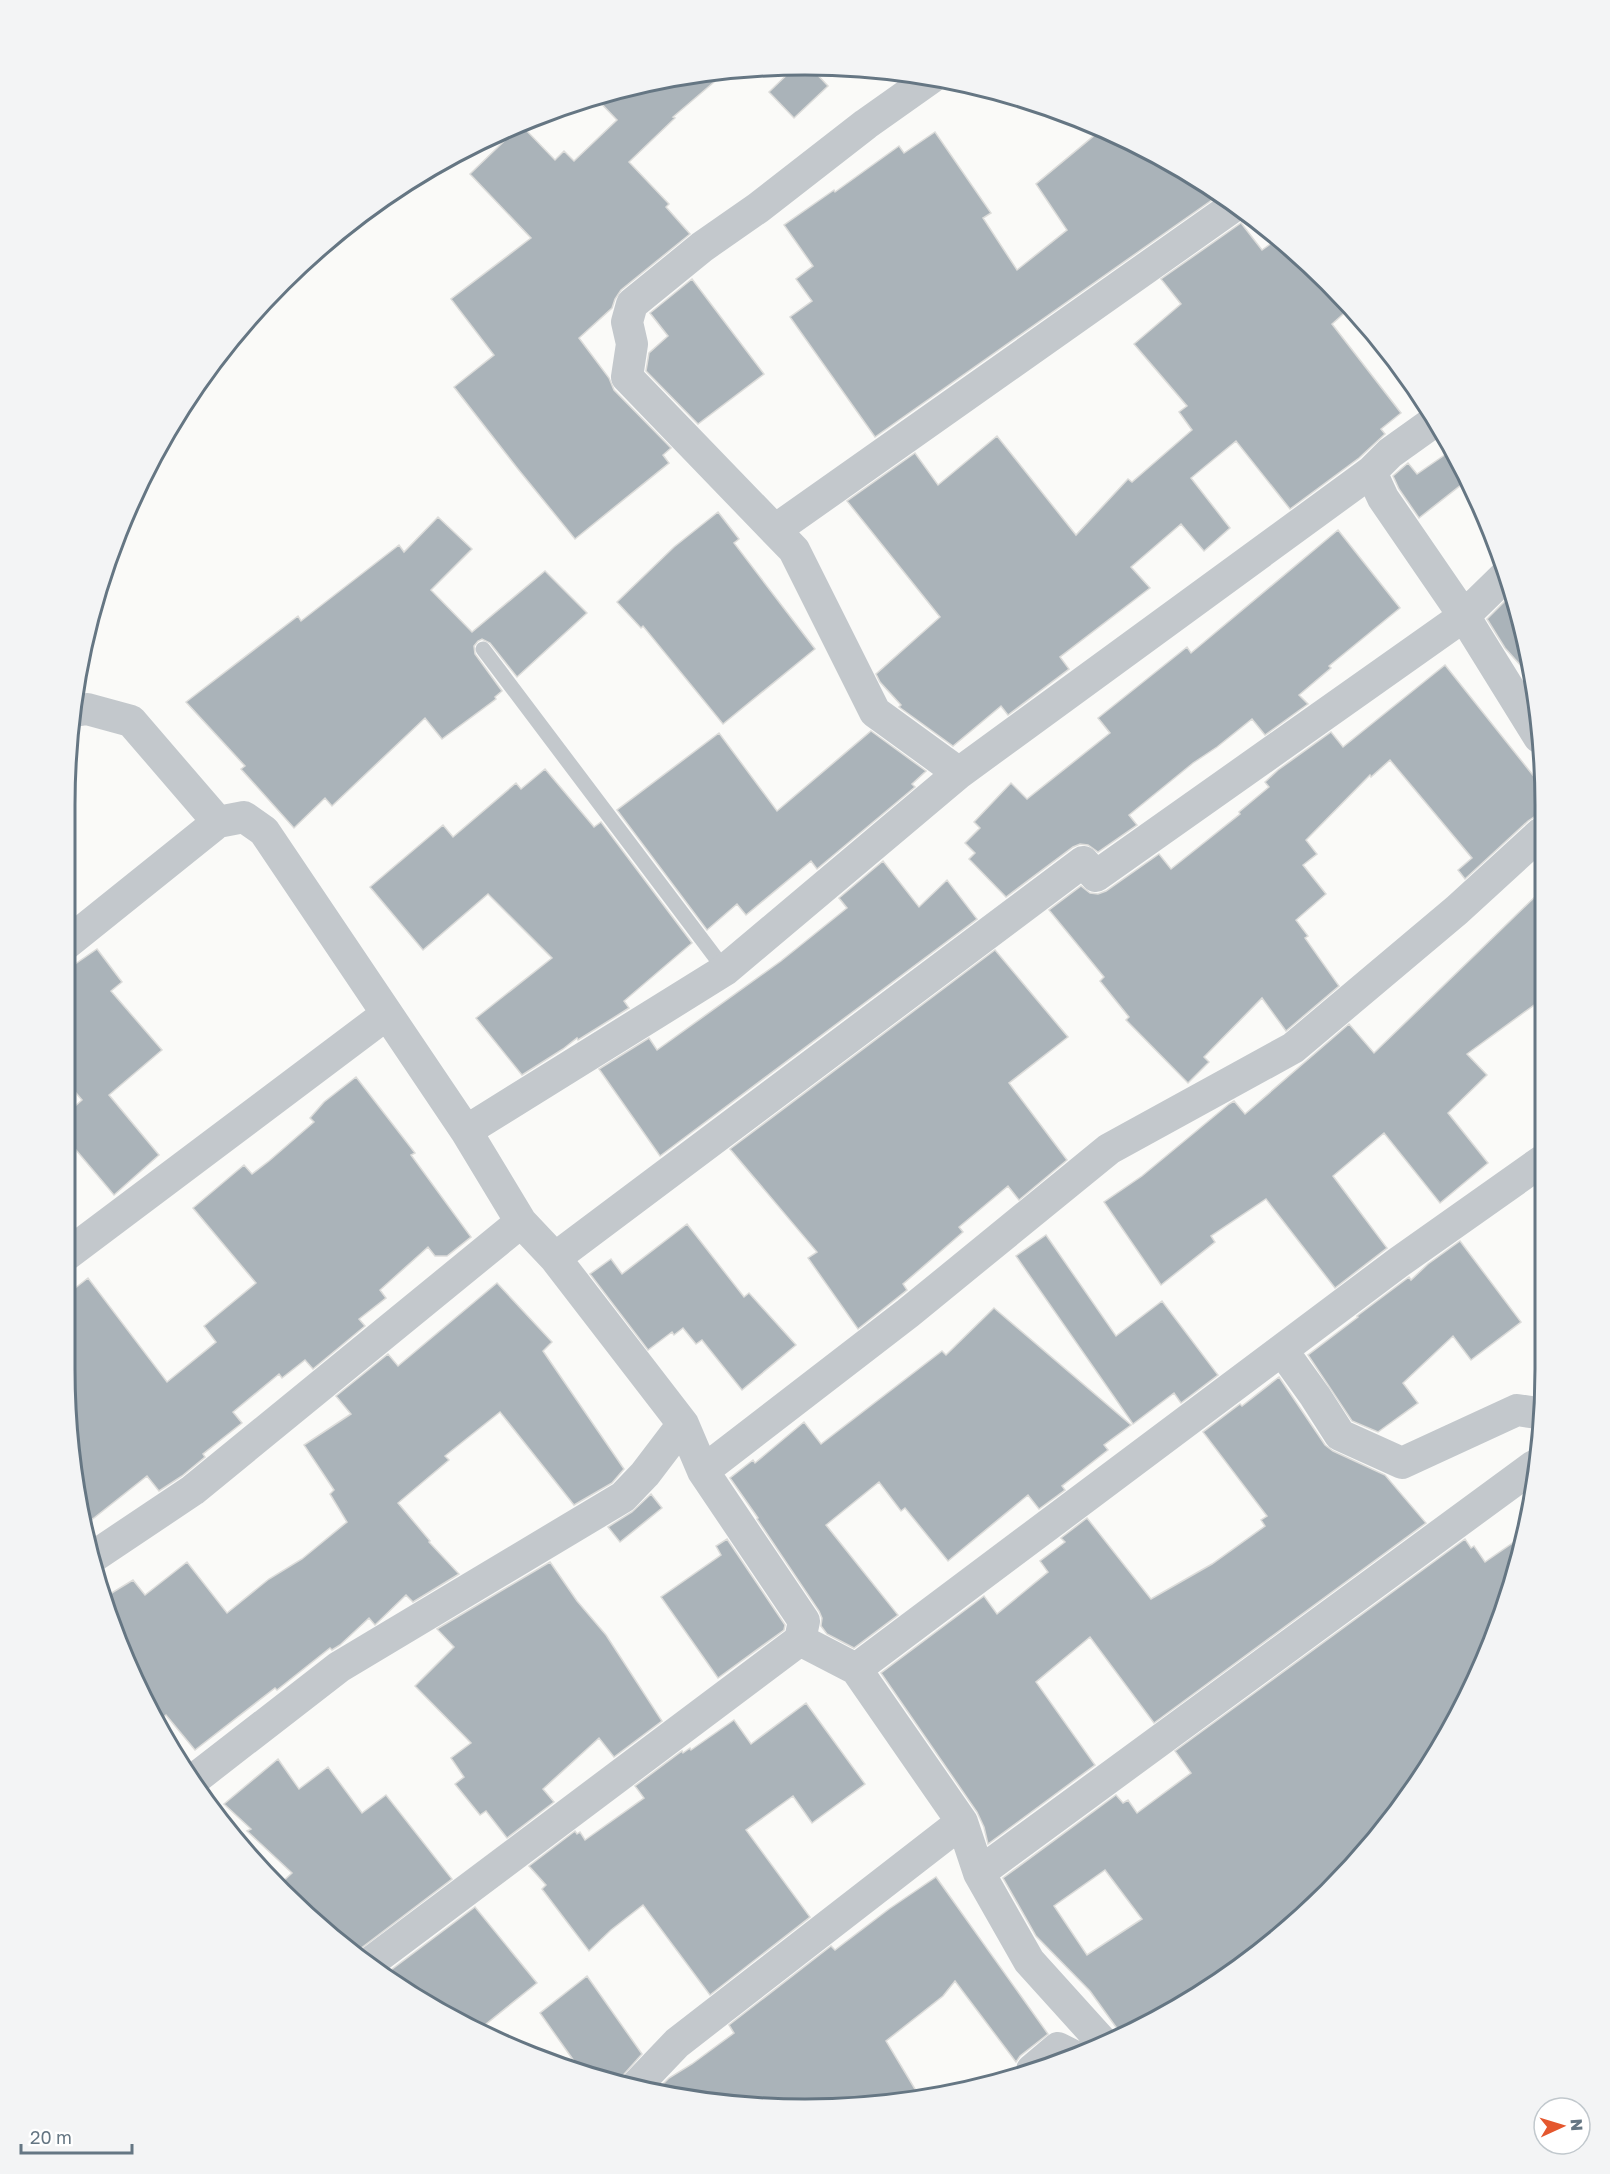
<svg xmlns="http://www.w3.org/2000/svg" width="1610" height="2174" viewBox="0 0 1610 2174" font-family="'Golos Text',sans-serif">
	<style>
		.building { fill: #aab3b9; stroke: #dcdcda; stroke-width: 1.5; fill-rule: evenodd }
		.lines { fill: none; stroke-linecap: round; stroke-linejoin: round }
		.service { stroke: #c3c8cc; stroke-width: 15 }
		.minor { stroke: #c3c8cc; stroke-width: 32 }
		.rim { fill: none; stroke: #657683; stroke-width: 3 }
	</style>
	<rect width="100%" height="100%" fill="#fafaf8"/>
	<path class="building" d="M 795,67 L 811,68 L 828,86 L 794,118 L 769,92 Z
		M 727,71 L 673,117 L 675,118 L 629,162 L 669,204 L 666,207 L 690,234 L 621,290 L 615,299 L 612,308 L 579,338 L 609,378 L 614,390 L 671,448 L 663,455 L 669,463 L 575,539 L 518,469 L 454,387 L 494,355 L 451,299 L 531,238 L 470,174 L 521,125 L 555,160 L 564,151 L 574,161 L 617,120 L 595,97 L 614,90 Z
		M 1101,130 L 1176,164 L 1219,195 L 875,437 L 790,317 L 812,301 L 796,279 L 813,266 L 784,225 L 834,190 L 835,192 L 899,146 L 904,153 L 935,132 L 991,213 L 983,218 L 1017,270 L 1067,230 L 1036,184 Z
		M 1241,223 L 1262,250 L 1279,238 L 1293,248 L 1350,308 L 1332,324 L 1401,413 L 1381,429 L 1385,434 L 1359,458 L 1290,509 L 1236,441 L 1191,478 L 1230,528 L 1204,551 L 1181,524 L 1131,567 L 1150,588 L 1060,657 L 1069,669 L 1008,715 L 1001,706 L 953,746 L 899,707 L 901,705 L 880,682 L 876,674 L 940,617 L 847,501 L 915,453 L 938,485 L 997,436 L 1076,535 L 1128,479 L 1132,482 L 1192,430 L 1179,412 L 1187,406 L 1134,344 L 1181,304 L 1161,279 Z
		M 692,279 L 764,374 L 698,424 L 646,371 L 649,353 L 668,336 L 650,313 Z
		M 1449,452 L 1466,481 L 1419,518 L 1399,489 L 1393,476 L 1408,463 L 1417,474 Z
		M 718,512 L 739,539 L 734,543 L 815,649 L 723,724 L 643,626 L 641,628 L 617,602 L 674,547 Z
		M 438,517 L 472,549 L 431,590 L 472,632 L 545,571 L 587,613 L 517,677 L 490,643 L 482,639 L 478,641 L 474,646 L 475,654 L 502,691 L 495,697 L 496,699 L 442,739 L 425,718 L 332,806 L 325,798 L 294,828 L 241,769 L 245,766 L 186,702 L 298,616 L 301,621 L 399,545 L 404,552 Z
		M 1338,530 L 1400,608 L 1329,666 L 1331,668 L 1299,695 L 1308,704 L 1265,735 L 1252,719 L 1217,747 L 1193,763 L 1129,815 L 1137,825 L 1098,852 L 1088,845 L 1080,844 L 1073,847 L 1006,897 L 969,859 L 975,853 L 965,843 L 980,828 L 974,822 L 1011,783 L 1027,799 L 1110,733 L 1098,718 L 1187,647 L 1191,653 Z
		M 1509,597 L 1512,607 L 1531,677 L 1505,648 L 1487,619 Z
		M 1445,665 L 1540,784 L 1540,813 L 1528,821 L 1465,879 L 1458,870 L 1472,858 L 1390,760 L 1371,777 L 1370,775 L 1306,840 L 1317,854 L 1303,865 L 1326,894 L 1296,920 L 1308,936 L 1305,938 L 1339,986 L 1286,1031 L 1262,998 L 1204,1057 L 1209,1062 L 1188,1083 L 1126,1020 L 1129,1017 L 1100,981 L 1104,977 L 1049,910 L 1081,886 L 1090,893 L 1098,894 L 1106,891 L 1159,854 L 1171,869 L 1240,814 L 1239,812 L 1269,787 L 1265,782 L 1278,770 L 1331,732 L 1343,747 Z
		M 871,731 L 926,771 L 912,784 L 915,787 L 817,869 L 811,861 L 746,915 L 737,904 L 707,930 L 617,810 L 719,733 L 777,811 Z
		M 545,769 L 594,827 L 601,822 L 692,943 L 624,1001 L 629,1008 L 578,1040 L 577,1038 L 563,1049 L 522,1075 L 476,1018 L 552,958 L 488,894 L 423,950 L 370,887 L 443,825 L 453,837 L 516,783 L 521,789 Z
		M 883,861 L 919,907 L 947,880 L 977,919 L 660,1156 L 599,1069 L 649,1038 L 657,1050 L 781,961 L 847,908 L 839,898 Z
		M 1540,892 L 1541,1000 L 1467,1054 L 1487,1075 L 1448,1113 L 1488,1163 L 1440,1203 L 1384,1133 L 1333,1176 L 1387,1248 L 1335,1288 L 1266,1199 L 1211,1236 L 1215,1242 L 1161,1285 L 1104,1202 L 1142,1176 L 1229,1104 L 1234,1101 L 1245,1114 L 1349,1024 L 1374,1053 Z
		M 97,949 L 122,982 L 111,991 L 162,1050 L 109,1095 L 159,1155 L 114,1195 L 65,1137 L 65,1115 L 82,1100 L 65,1080 L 66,964 L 75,964 Z
		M 995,950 L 1068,1037 L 1009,1083 L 1067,1160 L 1019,1200 L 1008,1186 L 959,1227 L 963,1232 L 903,1284 L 907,1290 L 858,1329 L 808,1258 L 817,1252 L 730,1149 Z
		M 356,1077 L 415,1153 L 411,1155 L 471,1237 L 447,1256 L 435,1256 L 428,1247 L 380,1290 L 386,1298 L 359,1319 L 365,1326 L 313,1369 L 305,1360 L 282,1378 L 279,1374 L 233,1412 L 242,1423 L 203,1454 L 205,1457 L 182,1476 L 159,1491 L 147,1476 L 85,1525 L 64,1369 L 65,1296 L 88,1278 L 167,1382 L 216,1342 L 204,1326 L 256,1283 L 193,1208 L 244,1165 L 252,1174 L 269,1161 L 314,1122 L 310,1118 L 324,1102 Z
		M 687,1224 L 744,1297 L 749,1293 L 796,1345 L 742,1390 L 702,1340 L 696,1344 L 683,1328 L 674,1335 L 672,1332 L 648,1350 L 590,1274 L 611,1259 L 622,1274 Z
		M 1046,1235 L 1116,1336 L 1162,1301 L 1218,1375 L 1181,1403 L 1174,1393 L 1133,1424 L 1016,1256 Z
		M 1460,1241 L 1521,1322 L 1471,1360 L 1453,1336 L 1403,1383 L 1418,1403 L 1378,1432 L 1352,1421 L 1308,1355 L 1358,1317 L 1357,1316 L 1409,1277 L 1411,1280 L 1428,1264 Z
		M 497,1283 L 552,1342 L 543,1351 L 624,1469 L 612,1483 L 574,1505 L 500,1412 L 445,1456 L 449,1460 L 398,1503 L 430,1541 L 429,1542 L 459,1574 L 413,1602 L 406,1595 L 375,1625 L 369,1618 L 340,1645 L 332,1650 L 330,1648 L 277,1690 L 275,1688 L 195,1750 L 166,1715 L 157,1722 L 105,1597 L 133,1580 L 145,1595 L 187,1562 L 227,1613 L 269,1579 L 302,1559 L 347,1522 L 330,1494 L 334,1490 L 304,1445 L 351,1414 L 336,1396 L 388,1354 L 398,1366 Z
		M 994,1308 L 1131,1425 L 1104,1445 L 1108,1450 L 1062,1486 L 1065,1490 L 1039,1509 L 1028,1495 L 948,1561 L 905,1508 L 901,1511 L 879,1482 L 826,1525 L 898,1615 L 854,1648 L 827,1634 L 821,1626 L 822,1618 L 819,1611 L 757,1519 L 758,1518 L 730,1478 L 753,1460 L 755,1463 L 804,1422 L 821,1444 L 942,1351 L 946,1355 Z
		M 1279,1377 L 1325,1445 L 1333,1451 L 1385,1475 L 1426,1523 L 1154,1723 L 1090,1637 L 1036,1682 L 1095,1765 L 988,1844 L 984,1827 L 977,1812 L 881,1673 L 984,1596 L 997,1614 L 1048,1572 L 1040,1561 L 1065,1542 L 1061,1538 L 1087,1518 L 1151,1599 L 1212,1564 L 1265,1526 L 1261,1520 L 1267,1516 L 1203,1432 L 1240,1404 L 1242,1406 Z
		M 651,1494 L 662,1508 L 620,1542 L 608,1527 L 632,1512 Z
		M 1520,1538 L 1506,1607 L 1446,1739 L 1362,1857 L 1282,1932 L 1230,1971 L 1121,2034 L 1090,1991 L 1036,1936 L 1003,1878 L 1116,1795 L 1123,1803 L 1128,1800 L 1137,1813 L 1191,1773 L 1175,1751 L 1465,1539 L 1471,1548 L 1474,1546 L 1485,1562 ZM 1105,1870 L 1142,1919 L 1087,1955 L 1054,1906 Z
		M 727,1539 L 785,1625 L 784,1630 L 718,1678 L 661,1597 L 721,1555 L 716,1546 Z
		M 550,1562 L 577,1601 L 606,1635 L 662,1721 L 614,1757 L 599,1738 L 543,1789 L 554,1802 L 507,1838 L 486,1811 L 480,1815 L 455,1784 L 464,1777 L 451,1758 L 471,1743 L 415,1686 L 454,1647 L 437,1629 Z
		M 806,1703 L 865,1784 L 812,1823 L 793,1796 L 746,1830 L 810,1917 L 710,1995 L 643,1905 L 611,1930 L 589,1951 L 542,1889 L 546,1885 L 529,1866 L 575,1831 L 577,1834 L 580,1832 L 585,1840 L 644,1798 L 635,1786 L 682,1751 L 683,1753 L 690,1748 L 691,1750 L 734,1720 L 751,1744 Z
		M 278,1759 L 299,1789 L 328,1767 L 362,1813 L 386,1795 L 452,1879 L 356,1952 L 316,1926 L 279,1885 L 292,1873 L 247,1831 L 251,1829 L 224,1804 Z
		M 936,1877 L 1048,2034 L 1020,2056 L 1016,2062 L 955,1981 L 943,1996 L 886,2041 L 921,2099 L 853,2108 L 661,2095 L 654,2093 L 669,2078 L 692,2064 L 734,2033 L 729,2025 L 831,1946 L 835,1950 L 889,1909 Z
		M 475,1907 L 537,1983 L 476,2032 L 387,1973 Z
		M 587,1976 L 642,2054 L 618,2081 L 579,2068 L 540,2013 Z"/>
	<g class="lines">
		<path class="service" d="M 483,649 L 725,970"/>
		<path class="minor" d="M 931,78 L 866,124 L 758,208 L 702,247 L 632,304 L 627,322 L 632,344 L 627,377 L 794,550 L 875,712 L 959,773
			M 1432,423 L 1390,453 L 1371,472 L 1383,498 L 1464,616 L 1539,737
			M 775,530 L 1234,206
			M 74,711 L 87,709 L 131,721 L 218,822
			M 66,944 L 218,822 L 244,817 L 264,831 L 466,1131 L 521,1222 L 555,1258 L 683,1424 L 703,1471 L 804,1621 L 800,1640 L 856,1669 L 962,1822 L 979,1873 L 1029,1961 L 1104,2044
			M 466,1131 L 725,970 L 959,773 L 1371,472
			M 65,1256 L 387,1014
			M 555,1258 L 1083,862 L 1096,876 L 1464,616 L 1504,577
			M 1282,1350 L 1315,1396 L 1340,1435 L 1402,1463 L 1517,1410 L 1544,1414
			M 703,1471 L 908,1313 L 1109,1149 L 1293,1048 L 1457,910 L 1540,834
			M 90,1559 L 193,1490 L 521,1222
			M 856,1669 L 1399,1262 L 1542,1161
			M 192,1781 L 339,1667 L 623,1497 L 645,1474 L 683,1424
			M 979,1873 L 1534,1466
			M 371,1962 L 800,1640
			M 1032,2070 L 1058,2048 L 1076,2057
			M 635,2087 L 677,2043 L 962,1822"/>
	</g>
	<path d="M0 0H1610V2174H0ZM805 75H805A730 730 0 0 1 1535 805V1369A730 730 0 0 1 805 2099H805A730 730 0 0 1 75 1369V805A730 730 0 0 1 805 75Z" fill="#f3f4f5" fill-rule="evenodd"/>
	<path class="rim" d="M805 75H805A730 730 0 0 1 1535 805V1369A730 730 0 0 1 805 2099H805A730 730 0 0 1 75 1369V805A730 730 0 0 1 805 75Z"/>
	<g transform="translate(1562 2126) rotate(86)"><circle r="28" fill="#ffffff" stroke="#c1c8cd" stroke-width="1.5"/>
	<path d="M0-4.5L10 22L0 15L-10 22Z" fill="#e4572e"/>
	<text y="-9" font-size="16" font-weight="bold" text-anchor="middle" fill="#657683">N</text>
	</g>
	<path d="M21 2144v9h111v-9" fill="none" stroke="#657683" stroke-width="3"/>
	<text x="30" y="2144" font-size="18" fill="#657683" stroke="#ffffff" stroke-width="4.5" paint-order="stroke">20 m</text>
</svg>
